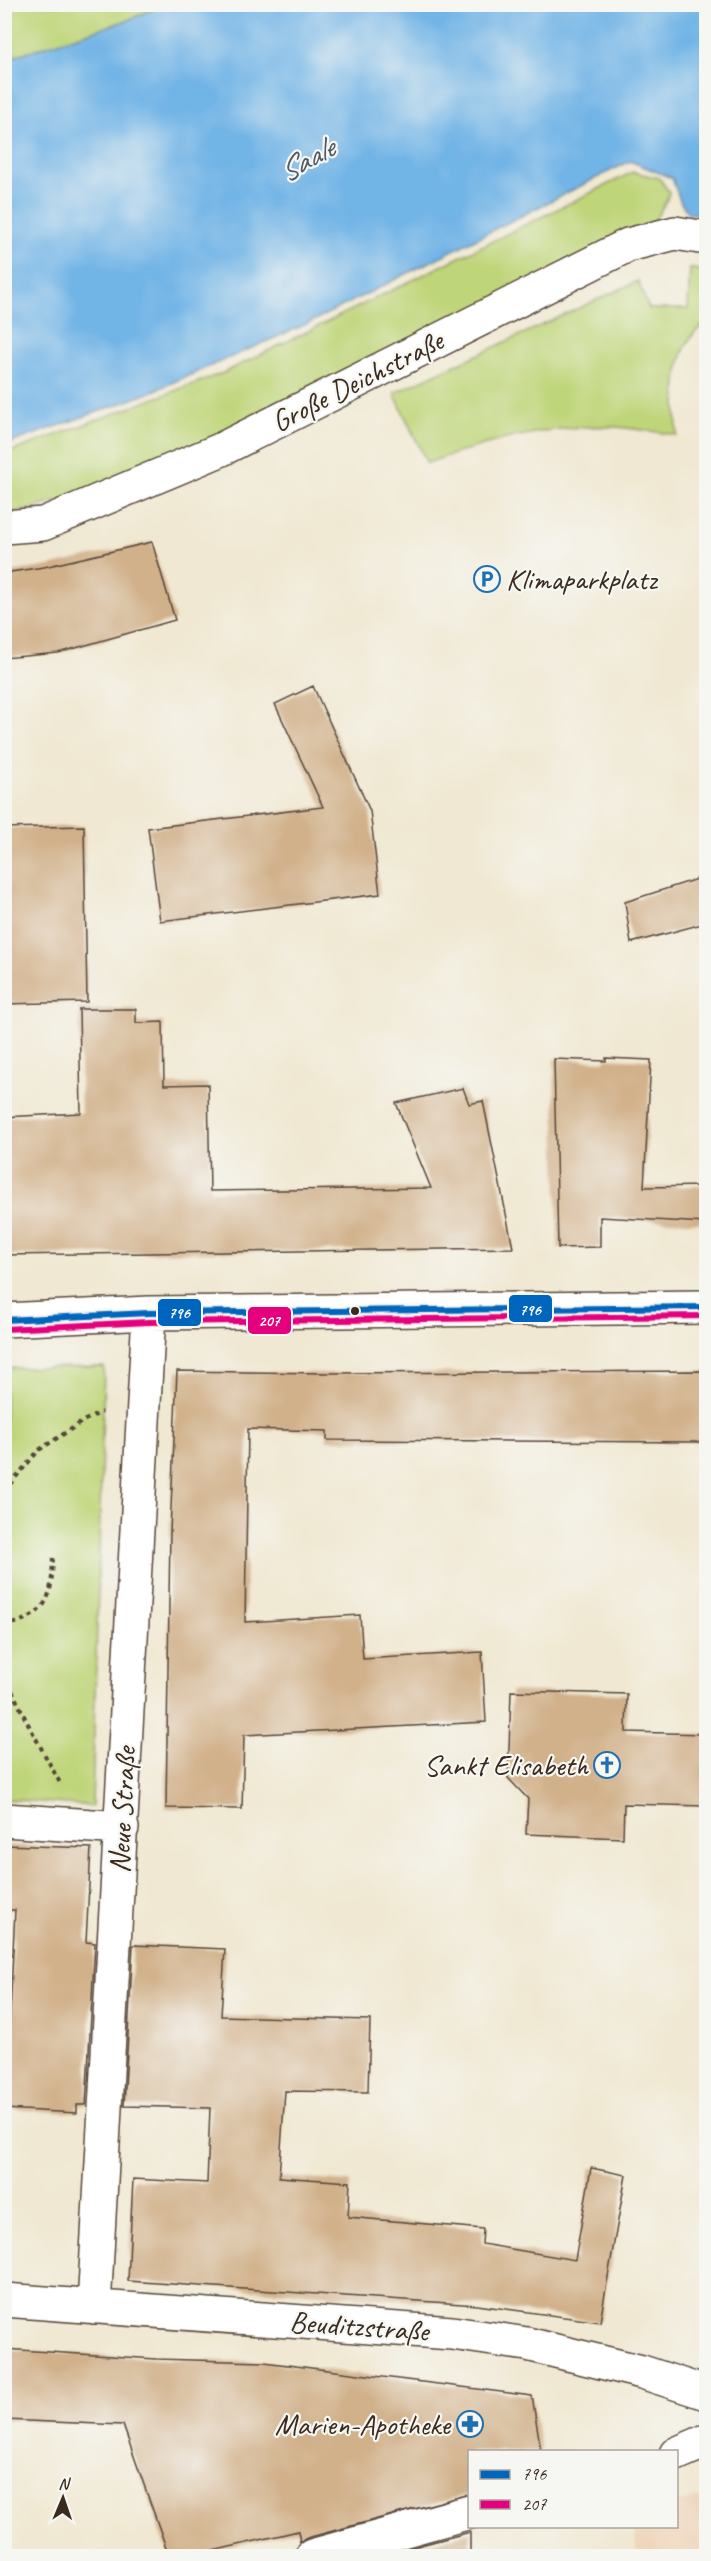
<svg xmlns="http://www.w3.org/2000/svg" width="711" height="2561" viewBox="0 0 711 2561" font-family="Caveat,sans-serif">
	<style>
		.built { fill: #efd6bc }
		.green { fill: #bfd579; stroke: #7d804c; stroke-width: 1.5 }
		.water { fill: #71b4e6; stroke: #566f82; stroke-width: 1.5 }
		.building { fill: #d1b18a }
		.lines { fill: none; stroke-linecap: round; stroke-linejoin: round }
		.minor-casing { stroke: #564639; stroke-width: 36 }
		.path { stroke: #564639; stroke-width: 4; stroke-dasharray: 4.5 4.5; stroke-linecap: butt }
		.minor { stroke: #fff; stroke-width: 33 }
		.bus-1-casing { stroke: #f6f6f2; stroke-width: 10 }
		.bus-2-casing { stroke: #f6f6f2; stroke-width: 10 }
		.bus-1 { stroke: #0065bd; stroke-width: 6 }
		.bus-2 { stroke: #e5007d; stroke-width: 6 }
		.bus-dot { fill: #3b2a1e; stroke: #f6f6f2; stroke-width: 2 }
		.labels { text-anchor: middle; stroke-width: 4.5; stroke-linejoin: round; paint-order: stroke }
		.street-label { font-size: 30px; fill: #3b2a1e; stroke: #f6f6f2 }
		.poi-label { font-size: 30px; fill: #3b2a1e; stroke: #f6f6f2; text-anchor: end }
		.water-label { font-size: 32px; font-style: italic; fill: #4e5a64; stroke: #f6f6f2 }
		.line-badge { stroke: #f6f6f2; stroke-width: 2 }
		.badge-label { font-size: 16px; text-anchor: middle; font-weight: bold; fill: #fff }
	</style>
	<rect width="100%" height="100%" fill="#f6f6f2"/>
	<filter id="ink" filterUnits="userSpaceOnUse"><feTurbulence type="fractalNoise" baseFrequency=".0167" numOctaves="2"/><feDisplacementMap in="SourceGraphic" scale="12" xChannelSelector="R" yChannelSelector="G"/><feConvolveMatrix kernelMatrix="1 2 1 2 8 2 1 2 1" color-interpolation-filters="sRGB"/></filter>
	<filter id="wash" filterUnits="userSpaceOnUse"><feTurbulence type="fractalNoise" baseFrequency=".008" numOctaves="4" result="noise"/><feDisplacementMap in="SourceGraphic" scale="24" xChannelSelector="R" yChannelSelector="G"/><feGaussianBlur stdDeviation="1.35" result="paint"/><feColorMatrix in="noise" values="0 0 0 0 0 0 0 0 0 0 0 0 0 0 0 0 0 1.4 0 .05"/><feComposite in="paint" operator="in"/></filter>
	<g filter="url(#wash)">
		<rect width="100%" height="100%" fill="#f0e8d2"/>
		<path class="built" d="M 706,2498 L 706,2556 L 638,2556 L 634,2527 L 676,2526 L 677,2501 Z"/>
		<path class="green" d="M 5,5 L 163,5 L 128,20 L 5,59 Z
			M 633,172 L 659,178 L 669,192 L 667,200 L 648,231 L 134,479 L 24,511 L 5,513 L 5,454 L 223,373 Z
			M 690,268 L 706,272 L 706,323 C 670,346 676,398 677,435 C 658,432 637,429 617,427 C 552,423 487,442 427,463 L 394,393 L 638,281 L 649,309 L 688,309 Z
			M 104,1367 L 92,1806 L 5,1799 L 5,1368 Z"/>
		<path class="water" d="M 163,5 L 706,5 L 706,213 L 689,214 L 681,203 L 672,178 L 630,161 L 311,322 L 144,395 L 5,445 L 5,59 L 128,20 Z"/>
		<g id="blocks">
			<path class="building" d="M 152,542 L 175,620 L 58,653 L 4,658 L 4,573 L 44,567 Z
				M 313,686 L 370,811 L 380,894 L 160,921 L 148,828 L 323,807 L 275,704 Z
				M 84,826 L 87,1002 L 4,1004 L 4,828 Z
				M 706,876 L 706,923 L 631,943 L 625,902 Z
				M 79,1009 L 136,1009 L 136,1023 L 163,1022 L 164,1085 L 208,1084 L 210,1191 L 431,1188 L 396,1103 L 463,1088 L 469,1104 L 483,1101 L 513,1248 L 4,1255 L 4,1117 L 81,1113 Z
				M 606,1058 L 651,1060 L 644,1187 L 706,1186 L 706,1223 L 600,1217 L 600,1247 L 558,1248 L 554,1059 L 606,1061 Z
				M 177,1371 L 326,1373 L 706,1371 L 706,1442 L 327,1440 L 327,1431 L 248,1429 L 245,1622 L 360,1615 L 363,1659 L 482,1652 L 486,1722 L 244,1735 L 242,1809 L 166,1808 L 170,1531 Z
				M 511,1691 L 627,1694 L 626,1732 L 706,1734 L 706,1806 L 624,1804 L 623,1838 L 526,1834 L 528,1799 L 508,1778 Z
				M 4,1845 L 91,1848 L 86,1942 L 95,1943 L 86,2105 L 77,2105 L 77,2113 L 4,2109 L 4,2053 L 8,2054 L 15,1910 L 4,1910 Z
				M 133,1945 L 225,1949 L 221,2016 L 370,2020 L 368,2092 L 285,2091 L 279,2177 L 350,2182 L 348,2217 L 483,2229 L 482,2244 L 575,2260 L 591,2168 L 626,2175 L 600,2322 L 477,2305 L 128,2281 L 133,2179 L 207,2183 L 210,2108 L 124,2106 Z
				M 4,2349 L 156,2359 L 264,2362 L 532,2396 L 541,2451 L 470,2451 L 470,2494 L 307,2538 L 300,2542 L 298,2531 L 191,2556 L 169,2556 L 123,2425 L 4,2420 Z
				M 470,2532 L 470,2556 L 380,2556 Z"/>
		</g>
	</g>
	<g filter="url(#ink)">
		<use href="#blocks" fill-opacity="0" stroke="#564639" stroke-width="1.5"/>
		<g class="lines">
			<defs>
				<path id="minor" d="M 4,527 L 43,524 L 220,450 L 628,245 L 675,233 L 706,238
					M 4,1320 L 149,1313 L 706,1307
					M 4,1820 L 122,1828
					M 4,2300 L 452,2333 L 527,2344 L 642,2372 L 706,2393
					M 94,2307 L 149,1313
					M 676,2454 L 706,2441
					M 312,2556 L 470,2512"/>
			</defs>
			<use href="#minor" class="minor-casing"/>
			<path class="path" d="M 4,1491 L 39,1450 L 85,1420 L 102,1412
				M 4,1626 C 50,1615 52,1597 53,1554
				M 4,1674 L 26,1720 L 60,1783"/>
			<use href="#minor" class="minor"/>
			<defs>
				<path id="bus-1" d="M 4,1320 L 149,1313 L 706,1307"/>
				<path id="bus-2" d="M 4,1329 L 149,1322 L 706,1316"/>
			</defs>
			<use href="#bus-1" class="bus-1-casing"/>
			<use href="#bus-2" class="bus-2-casing"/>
			<use href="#bus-1" class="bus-1"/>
			<use href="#bus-2" class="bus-2"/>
		</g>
	</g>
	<defs>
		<symbol id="parking-ring" viewBox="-11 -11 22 22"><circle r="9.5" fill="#f6f6f2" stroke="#1f6fb2" stroke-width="1.5"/><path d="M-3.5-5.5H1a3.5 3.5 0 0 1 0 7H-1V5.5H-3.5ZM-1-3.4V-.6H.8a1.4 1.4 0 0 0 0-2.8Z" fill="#1f6fb2"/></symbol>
		<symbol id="church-ring" viewBox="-11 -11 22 22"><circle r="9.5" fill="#f6f6f2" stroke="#1f6fb2" stroke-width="1.5"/><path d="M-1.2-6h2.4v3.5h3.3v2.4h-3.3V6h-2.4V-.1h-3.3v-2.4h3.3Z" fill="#1f6fb2"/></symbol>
		<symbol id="pharmacy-ring" viewBox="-11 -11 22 22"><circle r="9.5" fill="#f6f6f2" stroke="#1f6fb2" stroke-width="1.5"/><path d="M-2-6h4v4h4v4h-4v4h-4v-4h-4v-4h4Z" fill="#1f6fb2"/></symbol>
	</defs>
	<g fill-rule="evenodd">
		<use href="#parking-ring" x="472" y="564" width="30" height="30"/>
		<use href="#church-ring" x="592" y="1750" width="30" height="30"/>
		<use href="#pharmacy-ring" x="455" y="2409" width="30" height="30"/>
	</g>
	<circle class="bus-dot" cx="355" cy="1311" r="5"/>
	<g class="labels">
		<g class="street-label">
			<text transform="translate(357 381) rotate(-27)" y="10">Große Deichstraße</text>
			<text transform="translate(122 1810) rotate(-87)" y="10">Neue Straße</text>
			<text transform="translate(359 2326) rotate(4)" y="10">Beuditzstraße</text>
		</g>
		<g class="poi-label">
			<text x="506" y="589" text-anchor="start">Klimaparkplatz</text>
			<text x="588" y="1775">Sankt Elisabeth</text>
			<text x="450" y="2434">Marien-Apotheke</text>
		</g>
		<g class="water-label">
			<text transform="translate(306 159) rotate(-29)" y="11">Saale</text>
		</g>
	</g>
	<g class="line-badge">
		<rect x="508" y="1294" width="45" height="29" rx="6" fill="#0065bd"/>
		<rect x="157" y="1298" width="45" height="29" rx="6" fill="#0065bd"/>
		<rect x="247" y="1306" width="45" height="29" rx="6" fill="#e5007d"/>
	</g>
	<g class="badge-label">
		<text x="530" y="1315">796</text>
		<text x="179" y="1318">796</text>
		<text x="269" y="1326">207</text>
	</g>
	<rect width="711" height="2561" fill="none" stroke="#f6f6f2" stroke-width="24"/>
	<rect x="468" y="2450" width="210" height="78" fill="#f6f6f2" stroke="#aba49d" stroke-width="1.5"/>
	<rect x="480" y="2470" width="30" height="9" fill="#0065bd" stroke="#aba49d" stroke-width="1.5"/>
	<text x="522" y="2480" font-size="18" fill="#3b2a1e">796</text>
	<rect x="480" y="2500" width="30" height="9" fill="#e5007d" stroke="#aba49d" stroke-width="1.5"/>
	<text x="522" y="2510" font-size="18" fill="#3b2a1e">207</text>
	<g transform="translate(63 2498) rotate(2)" stroke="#f6f6f2" stroke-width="4.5" paint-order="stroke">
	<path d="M0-4.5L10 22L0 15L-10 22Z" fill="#3b2a1e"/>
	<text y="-9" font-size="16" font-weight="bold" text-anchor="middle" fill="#3b2a1e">N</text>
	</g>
</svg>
